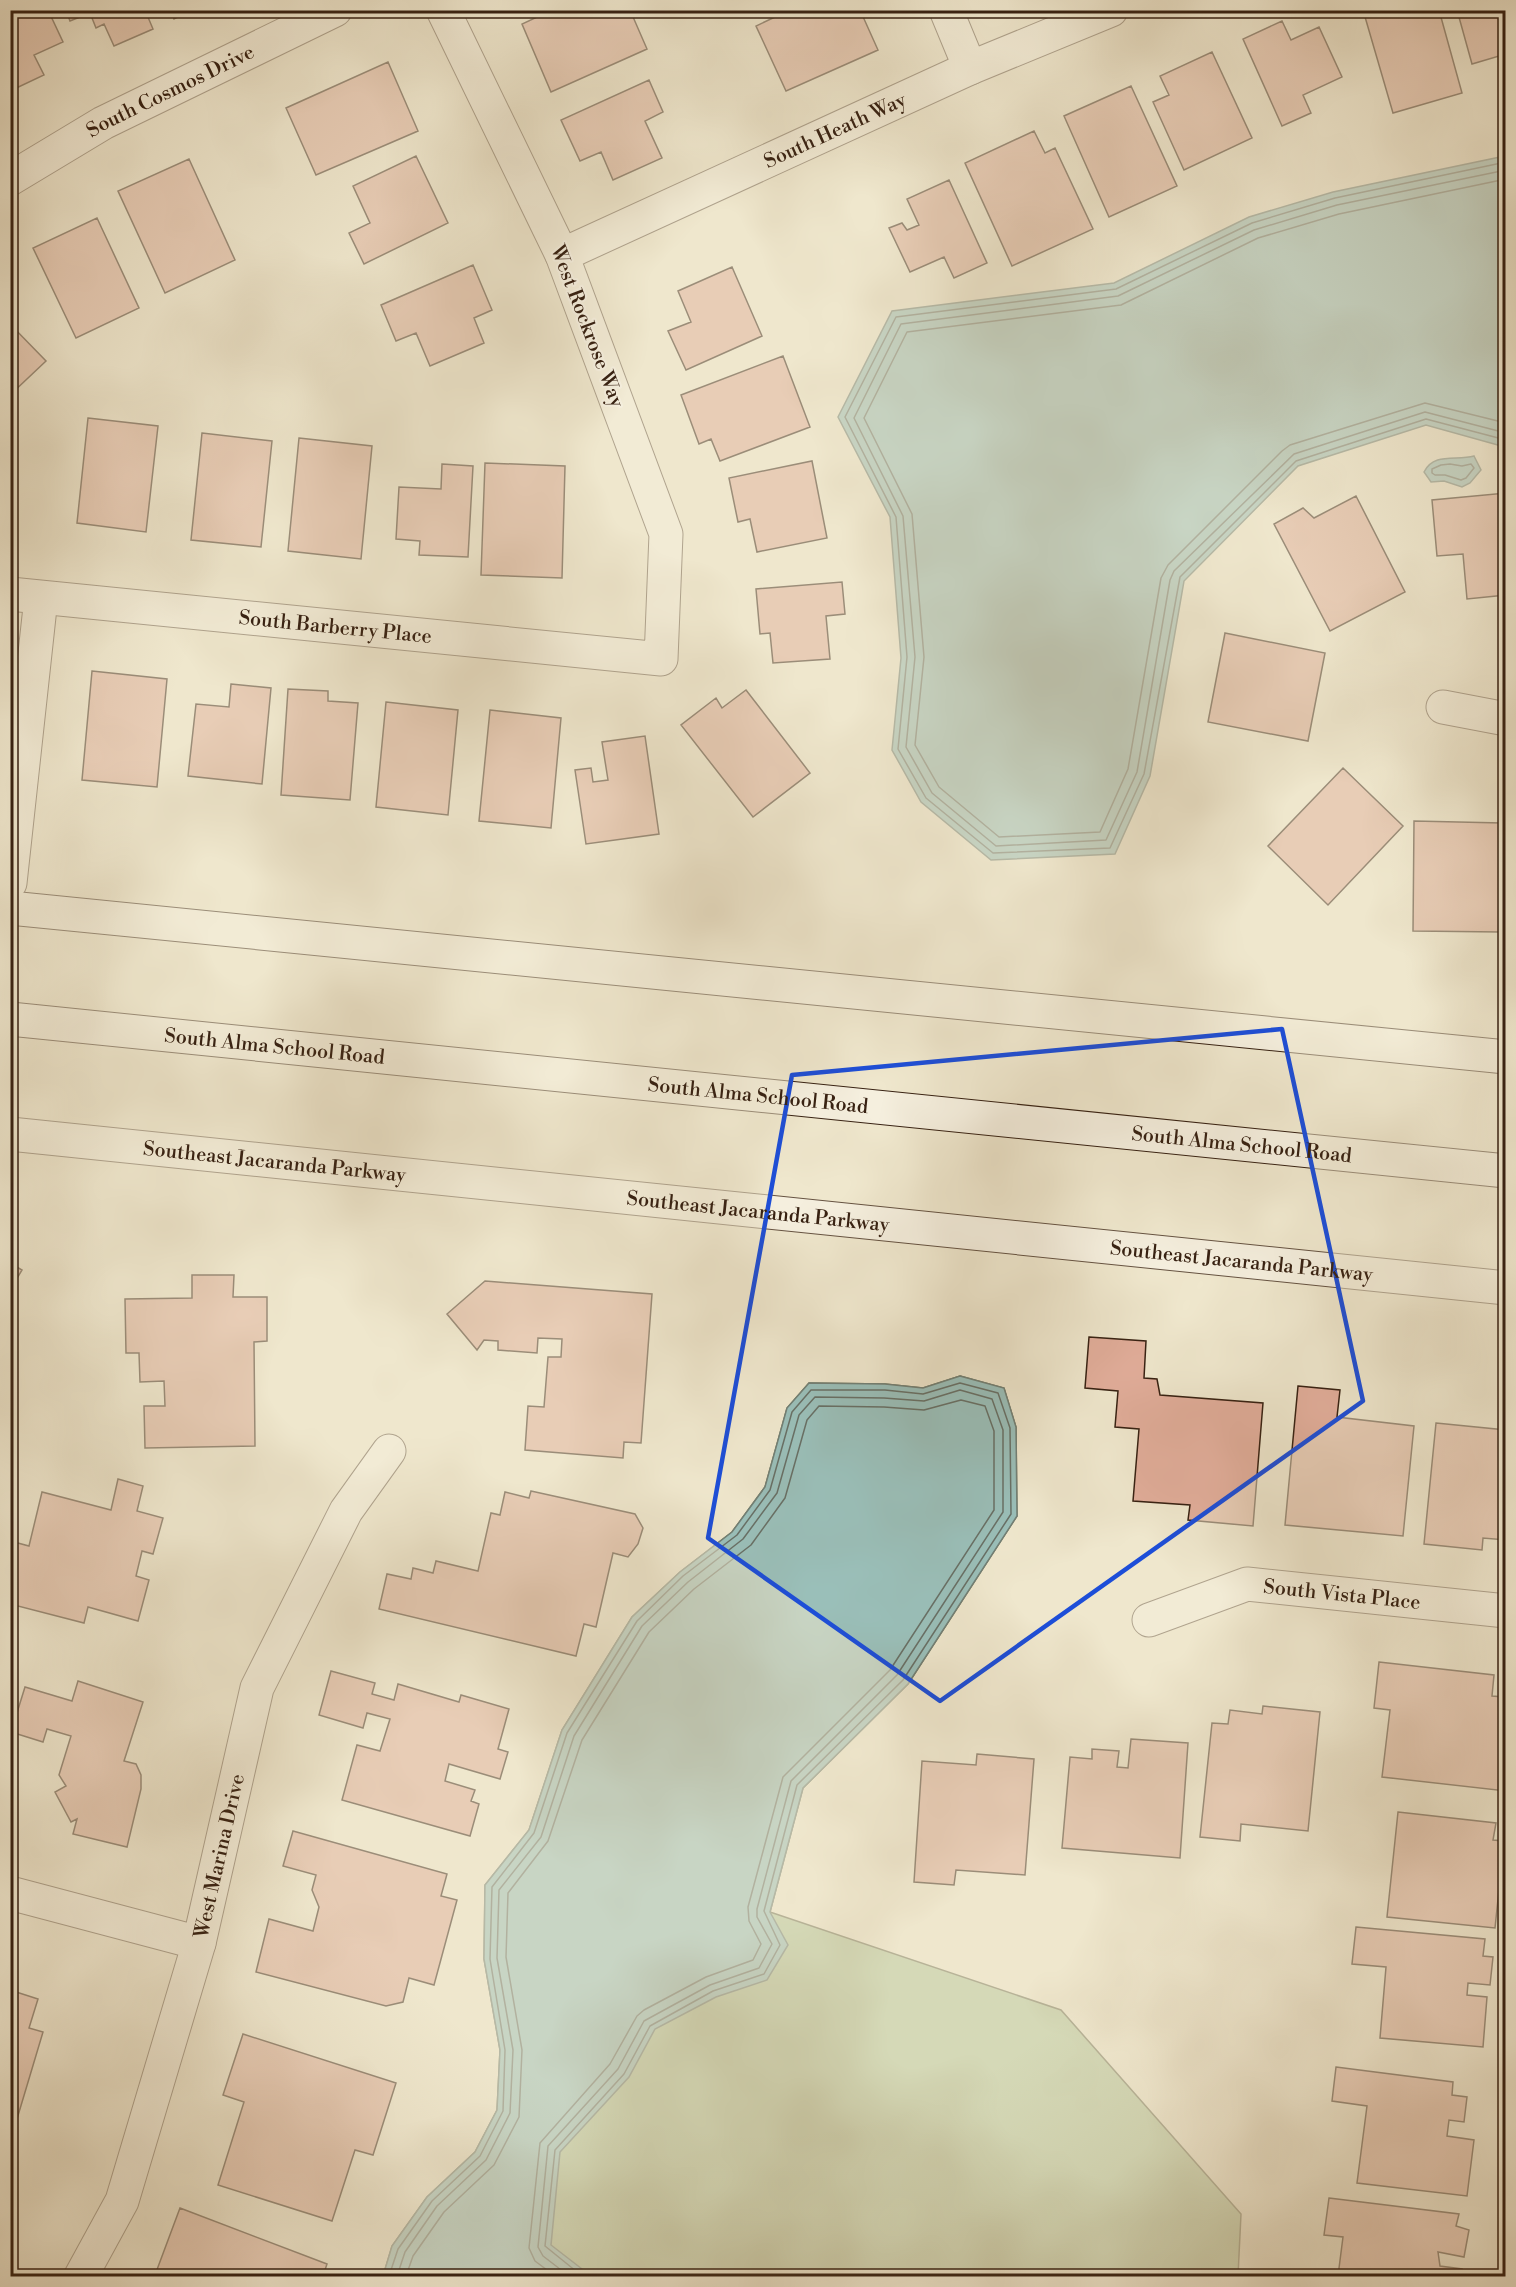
<svg xmlns="http://www.w3.org/2000/svg" width="1516" height="2287" viewBox="0 0 1516 2287" font-family="'Libre Bodoni',serif">
	<style>
		.green { fill: #b5c79c; stroke: #767457; stroke-width: 1.5 }
		.water { fill: #9abfb9; stroke: #728076; stroke-width: 1.5 }
		.lines { fill: none; stroke-linecap: round; stroke-linejoin: round }
		.shore { stroke: #687066; stroke-width: 1.5 }
		.building { fill: #e1ad9a; stroke: #372112; stroke-width: 1.5 }
		.minor-casing { stroke: #655241; stroke-width: 35 }
		.tertiary-casing { stroke: #655241; stroke-width: 35 }
		.secondary-casing { stroke: #372112; stroke-width: 35 }
		.minor { stroke: #f5efde; stroke-width: 33 }
		.tertiary { stroke: #f5efde; stroke-width: 33 }
		.secondary { stroke: #f5efde; stroke-width: 33 }
		.marked { fill: none; stroke: #1d4ed8; stroke-width: 4.5; stroke-linejoin: round }
		.labels { text-anchor: middle; stroke-width: 4.5; stroke-linejoin: round; paint-order: stroke }
		.street-label { font-size: 20px; fill: #372112; stroke: #f5efde }
	</style>
	<rect width="100%" height="100%" fill="#efe7cd"/>
	<filter id="stains"><feTurbulence type="fractalNoise" baseFrequency=".00333" numOctaves="4"/><feColorMatrix values="0 0 0 0 .2 0 0 0 0 .09 0 0 0 0 .02 0 0 0 .5 -.17"/></filter>
	<radialGradient id="worn" r=".72"><stop offset=".6" stop-color="#630" stop-opacity="0"/><stop offset="1" stop-color="#630" stop-opacity=".3"/></radialGradient>
	<path class="green" d="M 960,1376 L 1004,1388 L 1016,1427 L 1017,1516 L 908,1684 L 803,1788 L 770,1912 L 1061,2010 L 1241,2214 L 1238,2276 L 383,2276 L 392,2246 L 427,2197 L 475,2152 L 497,2110 L 500,2050 L 484,1959 L 485,1885 L 529,1830 L 562,1730 L 632,1617 L 680,1572 L 732,1532 L 765,1487 L 787,1408 L 809,1383 L 885,1384 L 923,1388 Z"/>
	<path class="water" d="M 1505,156 L 1505,447 L 1426,425 L 1298,466 L 1184,581 L 1150,776 L 1115,854 L 991,860 L 921,802 L 892,750 L 901,658 L 890,517 L 838,417 L 892,311 L 1114,283 L 1249,217 L 1333,192 Z
		M 1474,456 L 1481,470 L 1470,483 L 1462,487 L 1444,481 L 1431,482 L 1424,472 C 1434,452 1456,461 1474,456 Z
		M 960,1376 L 1004,1388 L 1016,1427 L 1017,1516 L 908,1684 L 803,1788 L 770,1912 L 788,1945 L 767,1980 L 716,1997 L 655,2029 L 629,2077 L 560,2152 L 551,2245 L 591,2276 L 383,2276 L 392,2246 L 427,2197 L 475,2152 L 497,2110 L 500,2050 L 484,1959 L 485,1885 L 529,1830 L 562,1730 L 632,1617 L 680,1572 L 732,1532 L 765,1487 L 787,1408 L 809,1383 L 885,1384 L 923,1388 Z"/>
	<g class="lines">
		<path class="shore" d="M 1506,162 L 1335,198 L 1252,223 L 1116,289 L 896,317 L 845,417 L 896,517 L 907,657 L 898,749 L 926,798 L 993,853 L 1110,848 L 1144,774 L 1180,577 L 1296,461 L 1426,419 L 1506,440
			M 1506,170 L 1337,205 L 1254,230 L 1118,296 L 901,324 L 854,418 L 903,516 L 915,657 L 906,747 L 932,793 L 996,846 L 1106,840 L 1137,772 L 1170,580 L 1174,571 L 1294,454 L 1425,412 L 1506,433
			M 1506,179 L 1339,214 L 1258,238 L 1121,305 L 907,332 L 864,418 L 912,514 L 924,657 L 915,745 L 939,787 L 999,837 L 1100,832 L 1128,769 L 1161,578 L 1168,565 L 1282,451 L 1290,445 L 1425,403 L 1506,423
			M 1450,464 L 1462,466 L 1471,464 L 1474,468 L 1466,478 L 1461,480 L 1445,475 L 1435,475 L 1432,473 L 1432,469 L 1441,465 Z
			M 389,2276 L 398,2249 L 432,2201 L 480,2156 L 503,2111 L 505,2050 L 490,1959 L 492,1887 L 534,1833 L 567,1733 L 637,1621 L 683,1576 L 737,1535 L 770,1490 L 792,1412 L 811,1390 L 885,1390 L 923,1394 L 960,1383 L 998,1393 L 1010,1428 L 1011,1514 L 903,1680 L 797,1785 L 764,1911 L 780,1945 L 764,1974 L 713,1991 L 650,2026 L 624,2074 L 555,2150 L 545,2246 L 582,2276
			M 397,2276 L 405,2252 L 437,2206 L 486,2160 L 510,2113 L 513,2050 L 497,1958 L 499,1890 L 541,1837 L 574,1736 L 642,1626 L 688,1582 L 743,1539 L 777,1493 L 799,1415 L 815,1397 L 884,1398 L 924,1401 L 960,1390 L 992,1399 L 1003,1430 L 1003,1512 L 897,1675 L 791,1781 L 757,1909 L 757,1917 L 772,1944 L 759,1968 L 710,1985 L 644,2021 L 618,2069 L 548,2146 L 538,2247 L 543,2256 L 569,2276
			M 406,2276 L 413,2256 L 444,2212 L 494,2165 L 519,2117 L 522,2050 L 506,1957 L 508,1893 L 548,1841 L 582,1740 L 649,1632 L 694,1589 L 751,1545 L 785,1498 L 807,1420 L 819,1406 L 884,1407 L 924,1410 L 961,1400 L 985,1406 L 994,1431 L 994,1510 L 890,1670 L 783,1777 L 748,1907 L 749,1921 L 761,1944 L 753,1960 L 706,1977 L 644,2010 L 637,2016 L 610,2064 L 540,2143 L 529,2248 L 535,2261 L 555,2276"/>
	</g>
	<path class="building" d="M 10,10 L 48,10 L 63,42 L 34,55 L 44,75 L 10,91 Z
		M 66,10 L 145,10 L 153,29 L 114,46 L 104,24 L 96,28 L 90,13 L 70,21 Z
		M 171,10 L 192,10 L 174,19 Z
		M 552,10 L 630,10 L 647,49 L 551,92 L 522,24 Z
		M 790,10 L 860,10 L 878,50 L 786,91 L 756,26 Z
		M 1363,10 L 1439,10 L 1462,93 L 1393,113 Z
		M 1457,10 L 1506,10 L 1506,54 L 1472,64 Z
		M 1282,21 L 1291,40 L 1319,27 L 1342,77 L 1303,95 L 1311,113 L 1282,126 L 1243,39 Z
		M 1212,52 L 1252,138 L 1184,170 L 1153,102 L 1169,95 L 1160,76 Z
		M 388,62 L 418,131 L 316,175 L 286,108 Z
		M 649,80 L 663,112 L 645,121 L 662,158 L 613,180 L 601,152 L 580,161 L 561,120 Z
		M 1131,86 L 1177,186 L 1109,217 L 1064,116 Z
		M 1034,131 L 1045,153 L 1055,148 L 1093,229 L 1012,266 L 965,163 Z
		M 416,156 L 448,223 L 364,264 L 349,233 L 370,223 L 353,186 Z
		M 189,159 L 235,260 L 165,293 L 118,191 Z
		M 949,180 L 987,263 L 954,278 L 944,257 L 910,272 L 889,228 L 902,223 L 907,230 L 919,225 L 907,199 Z
		M 97,218 L 139,308 L 76,338 L 33,248 Z
		M 473,265 L 492,310 L 474,318 L 484,343 L 430,366 L 416,333 L 396,341 L 381,305 Z
		M 732,267 L 762,336 L 686,370 L 668,331 L 691,322 L 678,291 Z
		M 10,324 L 46,361 L 10,395 Z
		M 783,356 L 810,427 L 720,461 L 711,439 L 699,444 L 681,395 Z
		M 88,418 L 158,426 L 146,532 L 77,523 Z
		M 202,433 L 272,441 L 261,547 L 191,540 Z
		M 299,438 L 372,446 L 361,559 L 288,551 Z
		M 812,461 L 827,538 L 757,552 L 750,519 L 738,522 L 729,478 Z
		M 485,463 L 565,466 L 562,578 L 481,575 Z
		M 442,464 L 473,466 L 468,557 L 419,555 L 420,541 L 396,539 L 399,487 L 441,489 Z
		M 1506,493 L 1506,595 L 1467,599 L 1463,554 L 1437,556 L 1432,500 Z
		M 1356,496 L 1405,592 L 1330,631 L 1274,524 L 1303,508 L 1314,518 Z
		M 842,582 L 845,614 L 826,616 L 830,659 L 773,663 L 770,633 L 760,634 L 756,589 Z
		M 1225,633 L 1325,653 L 1308,741 L 1208,722 Z
		M 92,671 L 167,679 L 157,787 L 82,780 Z
		M 231,684 L 271,688 L 262,784 L 188,776 L 196,704 L 229,707 Z
		M 288,689 L 328,691 L 328,701 L 358,703 L 350,800 L 281,795 Z
		M 746,690 L 810,773 L 753,817 L 681,725 L 716,698 L 722,708 Z
		M 386,702 L 458,710 L 448,815 L 376,807 Z
		M 490,710 L 561,718 L 551,828 L 479,821 Z
		M 645,736 L 659,834 L 586,844 L 575,770 L 591,768 L 593,782 L 608,780 L 602,742 Z
		M 1343,768 L 1403,826 L 1328,905 L 1268,846 Z
		M 1414,821 L 1502,823 L 1501,932 L 1413,931 Z
		M 10,1263 L 22,1270 L 10,1290 Z
		M 192,1275 L 234,1275 L 233,1297 L 267,1297 L 267,1341 L 254,1342 L 255,1446 L 145,1448 L 144,1406 L 165,1406 L 164,1381 L 140,1382 L 139,1353 L 126,1353 L 125,1299 L 192,1298 Z
		M 485,1281 L 652,1294 L 641,1443 L 624,1442 L 623,1458 L 525,1450 L 528,1406 L 544,1407 L 548,1357 L 561,1357 L 562,1339 L 538,1338 L 537,1353 L 498,1350 L 498,1341 L 484,1340 L 477,1350 L 447,1314 Z
		M 1089,1337 L 1146,1341 L 1144,1378 L 1157,1379 L 1160,1395 L 1263,1403 L 1253,1526 L 1188,1520 L 1190,1505 L 1133,1501 L 1139,1429 L 1115,1427 L 1118,1391 L 1085,1388 Z
		M 1298,1386 L 1340,1390 L 1337,1417 L 1414,1426 L 1403,1536 L 1285,1525 Z
		M 1436,1423 L 1506,1430 L 1506,1540 L 1483,1538 L 1482,1550 L 1424,1544 Z
		M 118,1479 L 143,1486 L 137,1511 L 163,1518 L 153,1554 L 142,1551 L 136,1576 L 149,1580 L 138,1621 L 88,1607 L 84,1623 L 10,1604 L 10,1555 L 14,1542 L 29,1546 L 42,1492 L 111,1510 Z
		M 531,1491 L 635,1514 L 643,1528 L 638,1544 L 628,1557 L 613,1553 L 596,1627 L 584,1624 L 576,1656 L 379,1609 L 387,1574 L 411,1579 L 413,1568 L 433,1573 L 436,1561 L 478,1571 L 491,1513 L 500,1515 L 505,1492 L 529,1498 Z
		M 1379,1662 L 1494,1675 L 1492,1696 L 1504,1697 L 1500,1735 L 1506,1735 L 1506,1791 L 1382,1777 L 1390,1710 L 1374,1708 Z
		M 331,1671 L 375,1683 L 372,1694 L 394,1700 L 398,1684 L 459,1702 L 461,1695 L 509,1709 L 498,1749 L 508,1752 L 500,1779 L 449,1764 L 445,1781 L 475,1790 L 471,1801 L 479,1804 L 470,1836 L 342,1800 L 357,1745 L 380,1751 L 390,1719 L 367,1713 L 363,1728 L 319,1715 Z
		M 78,1681 L 143,1702 L 124,1761 L 136,1764 L 141,1775 L 141,1789 L 127,1847 L 73,1834 L 77,1819 L 71,1822 L 55,1792 L 66,1786 L 59,1775 L 71,1736 L 47,1729 L 43,1742 L 11,1732 L 25,1687 L 72,1701 Z
		M 1263,1706 L 1320,1712 L 1308,1831 L 1241,1824 L 1240,1841 L 1200,1837 L 1212,1723 L 1228,1724 L 1230,1710 L 1262,1714 Z
		M 1131,1739 L 1188,1743 L 1180,1858 L 1062,1848 L 1070,1757 L 1092,1759 L 1092,1749 L 1119,1751 L 1117,1767 L 1128,1768 Z
		M 977,1754 L 1034,1759 L 1025,1875 L 956,1870 L 954,1885 L 914,1882 L 922,1761 L 976,1765 Z
		M 1398,1812 L 1496,1823 L 1493,1840 L 1504,1841 L 1495,1928 L 1387,1917 Z
		M 293,1831 L 447,1874 L 441,1896 L 457,1900 L 434,1985 L 409,1978 L 403,2002 L 386,2006 L 256,1972 L 269,1919 L 313,1931 L 319,1907 L 312,1890 L 316,1875 L 283,1866 Z
		M 1356,1927 L 1485,1939 L 1483,1956 L 1493,1957 L 1490,1985 L 1468,1983 L 1467,1995 L 1487,1997 L 1483,2047 L 1380,2038 L 1386,1967 L 1352,1964 Z
		M 10,1990 L 38,1999 L 29,2028 L 43,2032 L 11,2139 Z
		M 243,2034 L 396,2083 L 373,2155 L 355,2150 L 332,2221 L 218,2185 L 244,2102 L 223,2095 Z
		M 1336,2067 L 1453,2082 L 1452,2095 L 1467,2097 L 1464,2122 L 1449,2120 L 1447,2136 L 1474,2140 L 1467,2196 L 1357,2183 L 1367,2106 L 1332,2101 Z
		M 1329,2198 L 1459,2214 L 1456,2226 L 1469,2230 L 1464,2257 L 1438,2252 L 1440,2266 L 1462,2269 L 1461,2276 L 1338,2276 L 1343,2237 L 1324,2235 Z
		M 180,2208 L 327,2264 L 323,2276 L 155,2275 Z"/>
	<g class="lines">
		<defs>
			<g id="minor">
				<path d="M 946,10 L 970,68"/>
				<path id="s1" d="M 10,179 L 103,123 L 335,10"/>
				<path id="s2" d="M 562,255 L 970,68 L 1111,10"/>
				<path id="s3" d="M 10,594 L 661,659 L 666,534 L 562,255 L 443,10"/>
				<path d="M 1443,707 L 1506,719"/>
				<path d="M 10,883 L 41,598"/>
				<path id="s4" d="M 1149,1620 L 1247,1584 L 1506,1611"/>
				<path d="M 10,1893 L 199,1943"/>
				<path id="s5" d="M 81,2276 L 122,2201 L 199,1943 L 257,1688 L 346,1511 L 389,1451"/>
			</g>
			<g id="tertiary">
				<path id="s6" d="M 10,1134 L 1506,1288"/>
			</g>
			<g id="secondary">
				<path d="M 10,908 L 1506,1057"/>
				<path id="s7" d="M 10,1019 L 1506,1171"/>
			</g>
		</defs>
		<use href="#minor" class="minor-casing"/>
		<use href="#tertiary" class="tertiary-casing"/>
		<use href="#secondary" class="secondary-casing"/>
		<use href="#minor" class="minor"/>
		<use href="#tertiary" class="tertiary"/>
		<use href="#secondary" class="secondary"/>
	</g>
	<path d="M0 0H1516V2287H0ZM 1282,1029 L 1363,1401 L 940,1701 L 708,1538 L 792,1075 Z" fill="#efe7cd" fill-opacity=".55" fill-rule="evenodd"/>
	<path class="marked" d="M 1282,1029 L 1363,1401 L 940,1701 L 708,1538 L 792,1075 Z"/>
	<g class="labels">
		<g class="street-label">
			<text dy="7" stroke="none"><textPath href="#s1" startOffset="183">South Cosmos Drive</textPath></text>
			<text dy="7" stroke="none"><textPath href="#s2" startOffset="300">South Heath Way</textPath></text>
			<text transform="translate(588 326) rotate(69)" y="7">West Rockrose Way</text>
			<text dy="7" stroke="none"><textPath href="#s3" startOffset="327">South Barberry Place</textPath></text>
			<text dy="7" stroke="none"><textPath href="#s7" startOffset="266">South Alma School Road</textPath></text>
			<text dy="7" stroke="none"><textPath href="#s7" startOffset="752">South Alma School Road</textPath></text>
			<text dy="7" stroke="none"><textPath href="#s7" startOffset="1238">South Alma School Road</textPath></text>
			<text dy="7" stroke="none"><textPath href="#s6" startOffset="266">Southeast Jacaranda Parkway</textPath></text>
			<text dy="7" stroke="none"><textPath href="#s6" startOffset="752">Southeast Jacaranda Parkway</textPath></text>
			<text dy="7" stroke="none"><textPath href="#s6" startOffset="1238">Southeast Jacaranda Parkway</textPath></text>
			<text dy="7" stroke="none"><textPath href="#s4" startOffset="200">South Vista Place</textPath></text>
			<text dy="7" stroke="none"><textPath href="#s5" startOffset="444">West Marina Drive</textPath></text>
		</g>
	</g>
	<rect width="1516" height="2287" fill="none" stroke="#efe7cd" stroke-width="36"/>
	<rect x="12" y="12" width="1492" height="2263" fill="none" stroke="#372112" stroke-width="3"/>
	<rect x="18" y="18" width="1480" height="2251" fill="none" stroke="#372112" stroke-width="1.5"/>
	<rect width="100%" height="100%" filter="url(#stains)"/>
	<rect width="100%" height="100%" fill="url(#worn)"/>
</svg>
